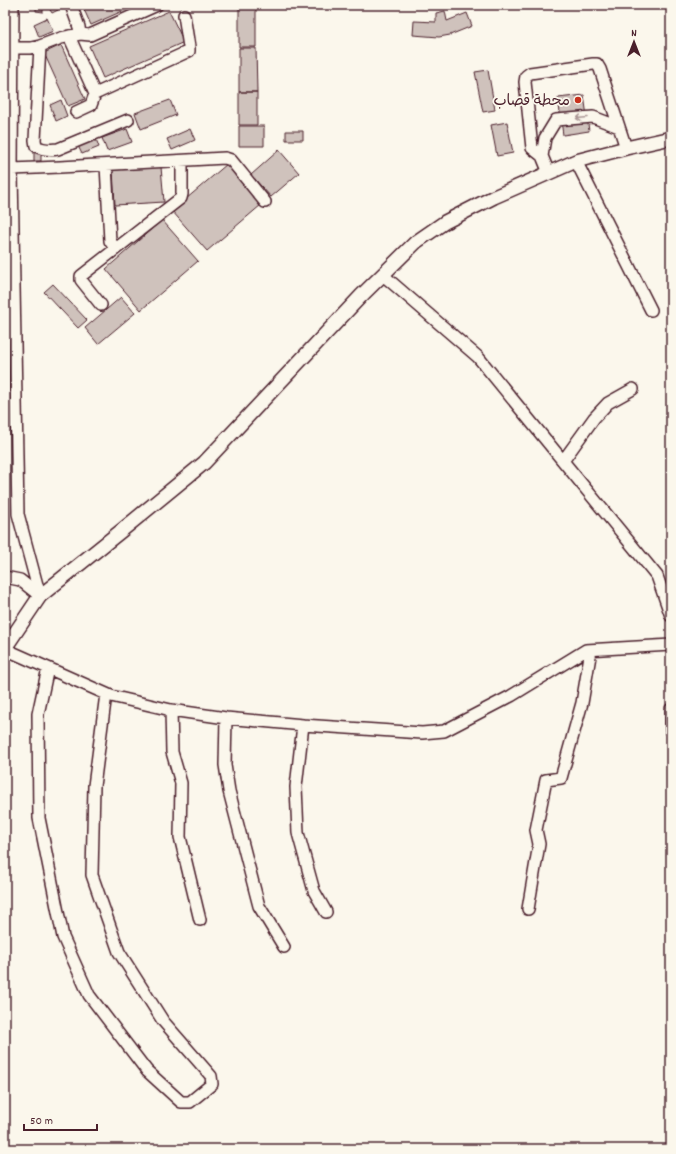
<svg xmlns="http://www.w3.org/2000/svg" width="676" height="1154" viewBox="0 0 676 1154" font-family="Dekko,'Playpen Sans Arabic',sans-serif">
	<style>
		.building { fill: #cfc2bc; stroke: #4a1f2b }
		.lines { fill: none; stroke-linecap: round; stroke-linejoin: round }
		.minor-casing { stroke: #4a1f2b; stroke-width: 14 }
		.major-casing { stroke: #4a1f2b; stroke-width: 16 }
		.minor { stroke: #fbf7ec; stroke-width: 11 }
		.major { stroke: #fbf7ec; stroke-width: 13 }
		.oneway { stroke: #ab9695 }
		.poi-dot { fill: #c8321e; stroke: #fbf7ec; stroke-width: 1.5 }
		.labels { text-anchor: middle; stroke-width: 3.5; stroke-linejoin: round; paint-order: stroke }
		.poi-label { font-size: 15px; fill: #4a1f2b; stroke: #fbf7ec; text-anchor: end }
	</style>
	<rect width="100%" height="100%" fill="#fbf7ec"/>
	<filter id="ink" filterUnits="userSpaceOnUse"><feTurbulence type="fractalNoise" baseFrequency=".025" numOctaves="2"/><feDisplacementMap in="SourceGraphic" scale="8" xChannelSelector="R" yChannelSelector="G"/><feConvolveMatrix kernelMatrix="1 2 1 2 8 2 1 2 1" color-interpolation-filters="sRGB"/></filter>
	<g filter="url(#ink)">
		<path class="building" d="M 36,5 L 43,5 L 43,12 L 36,11 Z
			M 56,5 L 58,10 L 52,13 L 49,8 Z
			M 82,5 L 136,5 L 91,25 Z
			M 239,5 L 256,5 L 256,47 L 239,47 Z
			M 169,11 L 184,42 L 103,78 L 89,46 Z
			M 445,11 L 447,21 L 467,13 L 472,26 L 450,35 L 439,37 L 413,35 L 414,21 L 436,22 L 436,13 Z
			M 47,18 L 53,31 L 39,37 L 34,24 Z
			M 61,45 L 85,99 L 68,106 L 44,53 Z
			M 239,48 L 256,48 L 257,92 L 239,92 Z
			M 488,70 L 495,110 L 483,112 L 475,72 Z
			M 239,92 L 257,92 L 257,125 L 239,125 Z
			M 584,95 L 589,131 L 563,135 L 558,98 Z
			M 61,100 L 67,116 L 56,121 L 50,105 Z
			M 170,100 L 176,115 L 141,129 L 135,113 Z
			M 507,122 L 513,153 L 497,156 L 491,125 Z
			M 239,126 L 264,126 L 264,146 L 239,146 Z
			M 127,129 L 132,142 L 107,151 L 102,138 Z
			M 190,129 L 195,140 L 172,150 L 167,139 Z
			M 286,131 L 303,131 L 303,140 L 286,140 Z
			M 96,139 L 99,147 L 82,154 L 78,146 Z
			M 279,150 L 299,173 L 271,197 L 251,175 Z
			M 34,152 L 41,152 L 41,161 L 34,161 Z
			M 227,164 L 261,205 L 207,251 L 172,211 Z
			M 161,167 L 164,202 L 115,205 L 113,170 Z
			M 162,220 L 198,261 L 141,310 L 106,269 Z
			M 53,284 L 87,320 L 78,328 L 44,292 Z
			M 121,297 L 135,313 L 98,344 L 85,328 Z"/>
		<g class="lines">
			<defs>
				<path id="minor" d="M 13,5 L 12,172 L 18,514 L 40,596
					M 71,5 L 79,27 L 80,34
					M 69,36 L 95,94 L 189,51 L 189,47 L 184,15
					M 40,46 L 35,140 L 36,146 C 43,150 50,150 58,149 L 128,120
					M 13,48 L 31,48 L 40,46 L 61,38 L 80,34 L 90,35 L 157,5
					M 76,112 L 91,105 L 95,94
					M 542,156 L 545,138 L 556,120 L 593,117 L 619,127
					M 576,161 L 651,310
					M 106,165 L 110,241 L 115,248
					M 12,169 L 60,167 L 225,158 L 231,160 L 265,202
					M 549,173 L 542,156 L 532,148 L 525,82 L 526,76 L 530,73 L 593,64 L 597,64 L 600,69 L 626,148
					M 383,275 L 478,357 L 657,576 L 671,616
					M 101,305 L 81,280 L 81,276 L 181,198 L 182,194 L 182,161
					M 563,461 L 594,418 L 608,403 L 633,389
					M 5,577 L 20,580 L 40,596
					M 5,649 L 111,696 L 171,710 L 226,718 L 303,725 L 422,733 L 444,731 L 511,696 L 586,650 L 671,645
					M 48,668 L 38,714 L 39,818 L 63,937 L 89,995 L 147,1071 L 181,1102 L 190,1102 L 212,1084 L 211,1076 L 163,1021 L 119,952 L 92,875 L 94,786 L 106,694
					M 671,709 L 671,730
					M 171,710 L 172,752 L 181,783 L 180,837 L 200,920
					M 226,718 L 225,765 L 229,791 L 259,906 L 284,947
					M 303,725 L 296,787 L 298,833 L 314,891 L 326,912
					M 528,909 L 539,844 L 536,830 L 546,780 L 561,778 L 582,703 L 591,650"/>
				<path id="major" d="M 5,648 L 40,596 L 121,531 L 204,463 L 361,296 L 416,242 L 445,222 L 494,197 L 576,161 L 626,148 L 671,138"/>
			</defs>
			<use href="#minor" class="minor-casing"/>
			<use href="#major" class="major-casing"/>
			<use href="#minor" class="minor"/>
			<use href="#major" class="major"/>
		</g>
		<defs><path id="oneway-shaft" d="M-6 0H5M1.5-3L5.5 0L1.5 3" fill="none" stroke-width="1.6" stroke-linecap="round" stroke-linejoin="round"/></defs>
		<use class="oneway" href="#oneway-shaft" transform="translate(582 118) rotate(175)"/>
	</g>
	<circle class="poi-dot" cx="578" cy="100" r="4"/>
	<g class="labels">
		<g class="poi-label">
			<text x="570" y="105">محطة قصاب</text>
		</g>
	</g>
	<rect width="676" height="1154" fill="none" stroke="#fbf7ec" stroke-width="20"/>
	<rect x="10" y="10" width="656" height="1134" fill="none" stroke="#4a1f2b" stroke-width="1.5" filter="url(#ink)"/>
	<g transform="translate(634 42)" stroke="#fbf7ec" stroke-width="3" paint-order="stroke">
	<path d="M0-3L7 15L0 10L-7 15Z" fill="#4a1f2b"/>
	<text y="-6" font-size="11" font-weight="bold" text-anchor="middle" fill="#4a1f2b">N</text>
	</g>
	<path d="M24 1124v6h73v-6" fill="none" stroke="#4a1f2b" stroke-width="2"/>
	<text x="30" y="1124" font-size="12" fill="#4a1f2b" stroke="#fbf7ec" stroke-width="3" paint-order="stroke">50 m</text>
</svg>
